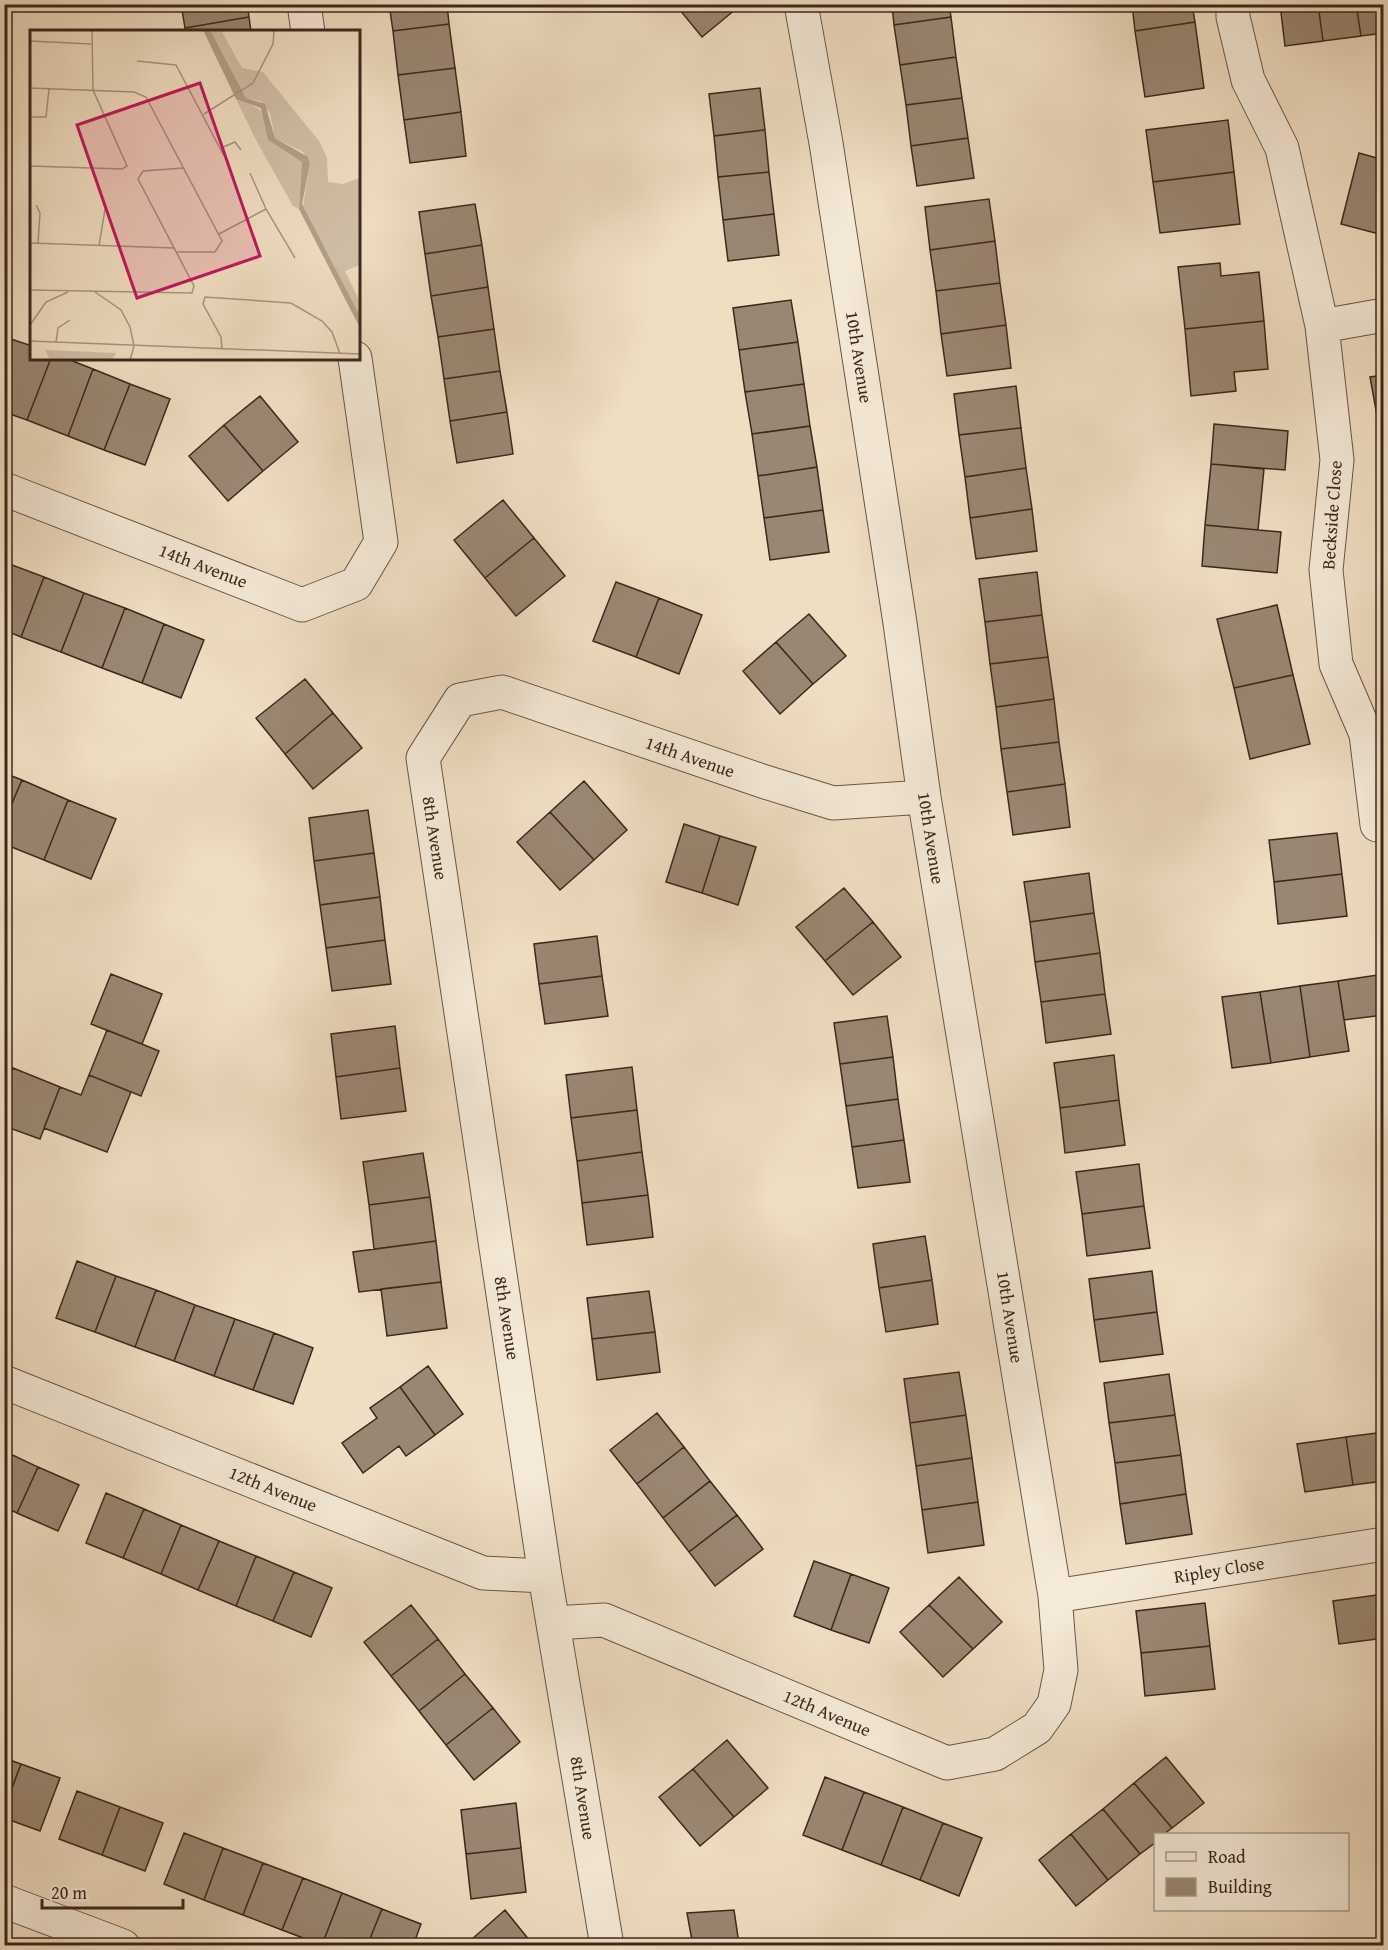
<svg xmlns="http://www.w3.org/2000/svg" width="1388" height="1950" viewBox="0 0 1388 1950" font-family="'Gentium Book Plus',serif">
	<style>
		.building { fill: #9a8773; stroke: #3c281c; stroke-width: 1.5 }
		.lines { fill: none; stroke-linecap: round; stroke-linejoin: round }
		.minor-casing { stroke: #695646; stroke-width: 35 }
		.minor { stroke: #f5ead8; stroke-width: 33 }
		.labels { text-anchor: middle; stroke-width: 4.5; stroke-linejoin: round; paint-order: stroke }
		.street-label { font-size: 18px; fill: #3c281c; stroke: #f5ead8 }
		.inset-road { fill: none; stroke: #a89580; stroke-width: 1.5 }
		.view { fill: #c2185b; fill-opacity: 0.15; stroke: #c2185b; stroke-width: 3 }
		.inset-edge { fill: none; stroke: #3c281c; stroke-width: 3 }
	</style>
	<rect width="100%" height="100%" fill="#f0dec3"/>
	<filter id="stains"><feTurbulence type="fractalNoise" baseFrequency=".00333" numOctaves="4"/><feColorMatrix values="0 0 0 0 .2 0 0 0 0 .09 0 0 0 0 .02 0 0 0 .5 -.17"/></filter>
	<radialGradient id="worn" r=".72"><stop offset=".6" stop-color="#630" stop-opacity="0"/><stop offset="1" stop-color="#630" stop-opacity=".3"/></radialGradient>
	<path class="building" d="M 181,4 L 247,4 L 249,17 L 185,28 Z
		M 389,4 L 447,4 L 449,24 L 393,31 Z
		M 675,4 L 742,4 L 702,37 Z
		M 892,4 L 949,4 L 951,17 L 894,25 Z
		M 1132,4 L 1192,4 L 1195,22 L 1135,31 Z
		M 1280,4 L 1318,4 L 1323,41 L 1285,46 Z
		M 1318,4 L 1356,4 L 1361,36 L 1323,41 Z
		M 1356,4 L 1384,4 L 1384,33 L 1361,36 Z
		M 249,17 L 251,32 L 186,32 L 185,28 Z
		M 951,17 L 956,57 L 900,65 L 894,25 Z
		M 1195,22 L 1204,88 L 1145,97 L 1135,31 Z
		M 449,24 L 455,68 L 398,75 L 393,31 Z
		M 956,57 L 962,98 L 906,105 L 900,65 Z
		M 455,68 L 461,112 L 404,120 L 398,75 Z
		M 760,88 L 765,130 L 714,136 L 709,94 Z
		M 962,98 L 968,138 L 911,146 L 906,105 Z
		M 461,112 L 466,156 L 410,163 L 404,120 Z
		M 1228,120 L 1234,172 L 1153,182 L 1146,130 Z
		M 765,130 L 769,172 L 718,177 L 714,136 Z
		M 968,138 L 974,178 L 917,186 L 911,146 Z
		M 1359,153 L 1384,160 L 1383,235 L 1341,224 Z
		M 769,172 L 774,214 L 723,220 L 718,177 Z
		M 1234,172 L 1240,224 L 1160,233 L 1153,182 Z
		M 989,199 L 995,241 L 930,250 L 925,207 Z
		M 475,204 L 482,245 L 425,254 L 419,212 Z
		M 774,214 L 779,255 L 728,261 L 723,220 Z
		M 995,241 L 1000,283 L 936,291 L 930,250 Z
		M 482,245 L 488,287 L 431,296 L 425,254 Z
		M 1220,263 L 1221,276 L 1259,272 L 1264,321 L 1185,329 L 1178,267 Z
		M 1000,283 L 1006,325 L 941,334 L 936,291 Z
		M 488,287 L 494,329 L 438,337 L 431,296 Z
		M 791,300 L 798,342 L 739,350 L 733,308 Z
		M 1264,321 L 1268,369 L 1234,372 L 1236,391 L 1191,396 L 1185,329 Z
		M 1006,325 L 1011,368 L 947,376 L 941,334 Z
		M 494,329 L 500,371 L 444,379 L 438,337 Z
		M 4,336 L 11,339 L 4,357 Z
		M 11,339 L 32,346 L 32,358 L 51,358 L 27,420 L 4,412 L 4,357 Z
		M 798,342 L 804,384 L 745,392 L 739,350 Z
		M 51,358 L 65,358 L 93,369 L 68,436 L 27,420 Z
		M 93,369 L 130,384 L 104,450 L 68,436 Z
		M 500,371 L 507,412 L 450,421 L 444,379 Z
		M 1384,375 L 1384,449 L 1383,449 L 1370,377 Z
		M 130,384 L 170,399 L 145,465 L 104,450 Z
		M 804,384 L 810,426 L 752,434 L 745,392 Z
		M 1016,386 L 1021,428 L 959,435 L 954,394 Z
		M 260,396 L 298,442 L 263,471 L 224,425 Z
		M 507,412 L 513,454 L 457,463 L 450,421 Z
		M 1214,424 L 1288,431 L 1285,470 L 1211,464 Z
		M 224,425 L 263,471 L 228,501 L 189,456 Z
		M 810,426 L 817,467 L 758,476 L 752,434 Z
		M 1021,428 L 1026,468 L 965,477 L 959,435 Z
		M 1211,464 L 1264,469 L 1258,530 L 1205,525 Z
		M 817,467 L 823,510 L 764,518 L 758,476 Z
		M 1026,468 L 1032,509 L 970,518 L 965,477 Z
		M 503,500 L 534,538 L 485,578 L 454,540 Z
		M 1032,509 L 1037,551 L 976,559 L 970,518 Z
		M 823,510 L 829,552 L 770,560 L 764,518 Z
		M 1205,525 L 1281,532 L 1277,573 L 1202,566 Z
		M 534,538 L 565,576 L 516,616 L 485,578 Z
		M 4,562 L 44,577 L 21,637 L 4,630 Z
		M 1037,572 L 1042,615 L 985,622 L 979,579 Z
		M 44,577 L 84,593 L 61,652 L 21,637 Z
		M 616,582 L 659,598 L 636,657 L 593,641 Z
		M 84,593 L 125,608 L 102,668 L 61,652 Z
		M 659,598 L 702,615 L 679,674 L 636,657 Z
		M 1277,605 L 1293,675 L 1234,688 L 1217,619 Z
		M 125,608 L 164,624 L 142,683 L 102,668 Z
		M 809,614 L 846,656 L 813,684 L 776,642 Z
		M 1042,615 L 1048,657 L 990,664 L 985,622 Z
		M 164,624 L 204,640 L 181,698 L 142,683 Z
		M 776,642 L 813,684 L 780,714 L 743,671 Z
		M 1048,657 L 1054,699 L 996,707 L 990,664 Z
		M 1293,675 L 1310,744 L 1250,759 L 1234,688 Z
		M 305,679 L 333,713 L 285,754 L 256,718 Z
		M 1054,699 L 1059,742 L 1001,749 L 996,707 Z
		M 333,713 L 362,748 L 313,789 L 285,754 Z
		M 1059,742 L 1065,784 L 1007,792 L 1001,749 Z
		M 4,773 L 22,780 L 4,822 Z
		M 22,780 L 68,800 L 44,860 L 4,844 L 4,822 Z
		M 584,781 L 627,830 L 594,860 L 550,812 Z
		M 1065,784 L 1070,827 L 1013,835 L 1007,792 Z
		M 68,800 L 116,819 L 91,879 L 44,860 Z
		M 368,810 L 374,853 L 314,861 L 309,818 Z
		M 550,812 L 594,860 L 560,890 L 517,842 Z
		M 684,824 L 720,836 L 702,893 L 666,882 Z
		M 1337,833 L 1342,874 L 1274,882 L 1269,840 Z
		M 720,836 L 756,847 L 738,905 L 702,893 Z
		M 374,853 L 380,897 L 320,905 L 314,861 Z
		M 1089,873 L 1094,913 L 1030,922 L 1024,882 Z
		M 1342,874 L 1347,916 L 1278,924 L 1274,882 Z
		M 844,888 L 873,922 L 825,961 L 796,927 Z
		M 380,897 L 385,940 L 326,948 L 320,905 Z
		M 1094,913 L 1100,953 L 1035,962 L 1030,922 Z
		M 873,922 L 901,957 L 853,995 L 825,961 Z
		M 597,936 L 602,976 L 539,984 L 534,944 Z
		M 385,940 L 391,984 L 332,991 L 326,948 Z
		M 1100,953 L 1105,994 L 1041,1002 L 1035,962 Z
		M 111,974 L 162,994 L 142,1044 L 91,1024 Z
		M 1384,974 L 1384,1015 L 1344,1020 L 1338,981 Z
		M 602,976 L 608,1016 L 545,1024 L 539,984 Z
		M 1338,981 L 1349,1051 L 1310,1057 L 1300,986 Z
		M 1300,986 L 1310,1057 L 1271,1063 L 1260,992 Z
		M 1260,992 L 1271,1063 L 1232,1068 L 1222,997 Z
		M 1105,994 L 1111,1034 L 1046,1043 L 1041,1002 Z
		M 887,1016 L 893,1057 L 840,1064 L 834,1023 Z
		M 395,1026 L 400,1068 L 336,1077 L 331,1034 Z
		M 107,1030 L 159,1051 L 141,1096 L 89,1075 Z
		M 1114,1055 L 1119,1100 L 1060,1108 L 1054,1063 Z
		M 893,1057 L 898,1099 L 846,1106 L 840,1064 Z
		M 4,1065 L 13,1068 L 4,1091 Z
		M 632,1067 L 637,1110 L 571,1118 L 566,1075 Z
		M 13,1068 L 60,1087 L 40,1139 L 4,1126 L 4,1091 Z
		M 400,1068 L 406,1111 L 341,1119 L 336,1077 Z
		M 89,1075 L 131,1092 L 107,1152 L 44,1128 L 60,1087 L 81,1095 Z
		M 898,1099 L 904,1140 L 852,1147 L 846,1106 Z
		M 1119,1100 L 1125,1145 L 1065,1153 L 1060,1108 Z
		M 637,1110 L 642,1152 L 577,1161 L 571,1118 Z
		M 904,1140 L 910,1182 L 858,1188 L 852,1147 Z
		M 642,1152 L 648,1195 L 582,1203 L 577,1161 Z
		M 423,1153 L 430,1197 L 369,1205 L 363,1162 Z
		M 1139,1164 L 1144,1206 L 1082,1214 L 1076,1172 Z
		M 648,1195 L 653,1237 L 587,1245 L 582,1203 Z
		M 430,1197 L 436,1241 L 374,1249 L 369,1205 Z
		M 1144,1206 L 1150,1248 L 1087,1256 L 1082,1214 Z
		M 925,1236 L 932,1280 L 879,1288 L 873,1244 Z
		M 436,1241 L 441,1282 L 359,1292 L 353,1252 Z
		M 77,1261 L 116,1276 L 95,1332 L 56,1318 Z
		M 1152,1271 L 1157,1312 L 1094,1320 L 1089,1279 Z
		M 116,1276 L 156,1290 L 135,1347 L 95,1332 Z
		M 932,1280 L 938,1324 L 886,1332 L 879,1288 Z
		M 441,1282 L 447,1328 L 387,1336 L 381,1289 Z
		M 156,1290 L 195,1305 L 174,1361 L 135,1347 Z
		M 649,1291 L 655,1332 L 592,1339 L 587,1298 Z
		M 195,1305 L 235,1319 L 214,1376 L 174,1361 Z
		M 1157,1312 L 1163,1354 L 1100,1362 L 1094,1320 Z
		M 235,1319 L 274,1333 L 253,1390 L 214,1376 Z
		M 655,1332 L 660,1372 L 597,1380 L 592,1339 Z
		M 274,1333 L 313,1348 L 293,1404 L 253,1390 Z
		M 428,1366 L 463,1414 L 435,1435 L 400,1387 Z
		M 959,1372 L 966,1415 L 910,1423 L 904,1379 Z
		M 1169,1374 L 1175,1415 L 1109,1423 L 1104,1383 Z
		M 400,1387 L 435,1435 L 406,1456 L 399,1446 L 363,1473 L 342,1443 L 377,1418 L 370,1408 Z
		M 657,1413 L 684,1447 L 637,1484 L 610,1450 Z
		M 966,1415 L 972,1458 L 916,1466 L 910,1423 Z
		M 1175,1415 L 1181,1455 L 1115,1463 L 1109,1423 Z
		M 1384,1432 L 1384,1481 L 1353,1485 L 1346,1437 Z
		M 1346,1437 L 1353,1485 L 1305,1492 L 1297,1444 Z
		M 684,1447 L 710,1481 L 663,1518 L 637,1484 Z
		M 4,1451 L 38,1467 L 17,1513 L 4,1507 Z
		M 1181,1455 L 1186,1494 L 1120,1504 L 1115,1463 Z
		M 972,1458 L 978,1502 L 922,1510 L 916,1466 Z
		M 38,1467 L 79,1485 L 58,1531 L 17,1513 Z
		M 710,1481 L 737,1515 L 689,1552 L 663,1518 Z
		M 106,1493 L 144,1509 L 123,1558 L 86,1543 Z
		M 1186,1494 L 1192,1534 L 1126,1544 L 1120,1504 Z
		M 978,1502 L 984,1545 L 928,1553 L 922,1510 Z
		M 144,1509 L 181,1525 L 161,1574 L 123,1558 Z
		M 737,1515 L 763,1549 L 715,1586 L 689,1552 Z
		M 181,1525 L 219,1541 L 198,1590 L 161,1574 Z
		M 219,1541 L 256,1556 L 236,1606 L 198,1590 Z
		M 256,1556 L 294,1572 L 273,1621 L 236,1606 Z
		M 814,1561 L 851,1574 L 831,1630 L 794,1616 Z
		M 294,1572 L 332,1588 L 311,1637 L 273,1621 Z
		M 851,1574 L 889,1588 L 869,1643 L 831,1630 Z
		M 959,1577 L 1002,1622 L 973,1649 L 929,1605 Z
		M 1384,1594 L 1384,1638 L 1339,1644 L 1333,1601 Z
		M 1205,1603 L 1210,1646 L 1141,1653 L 1136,1611 Z
		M 411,1605 L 438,1639 L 391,1676 L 364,1642 Z
		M 929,1605 L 973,1649 L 943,1677 L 900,1632 Z
		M 438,1639 L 465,1674 L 419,1711 L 391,1676 Z
		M 1210,1646 L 1215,1689 L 1145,1696 L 1141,1653 Z
		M 465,1674 L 493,1708 L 446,1745 L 419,1711 Z
		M 493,1708 L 520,1742 L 474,1780 L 446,1745 Z
		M 1378,1728 L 1384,1728 L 1384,1761 Z
		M 727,1740 L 768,1788 L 734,1817 L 693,1769 Z
		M 1166,1757 L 1204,1803 L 1172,1828 L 1134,1783 Z
		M 4,1758 L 21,1764 L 4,1809 Z
		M 21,1764 L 60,1778 L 40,1831 L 4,1818 L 4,1809 Z
		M 693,1769 L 734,1817 L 700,1846 L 659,1797 Z
		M 825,1777 L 864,1792 L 842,1850 L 803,1835 Z
		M 1134,1783 L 1172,1828 L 1164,1834 L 1156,1834 L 1156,1842 L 1140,1854 L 1103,1809 Z
		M 77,1791 L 120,1807 L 102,1855 L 59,1839 Z
		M 864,1792 L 903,1807 L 881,1865 L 842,1850 Z
		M 516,1803 L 521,1848 L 466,1854 L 461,1810 Z
		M 120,1807 L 163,1823 L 145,1871 L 102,1855 Z
		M 903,1807 L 943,1823 L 920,1880 L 881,1865 Z
		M 1103,1809 L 1140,1854 L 1108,1880 L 1071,1834 Z
		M 943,1823 L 982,1838 L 959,1896 L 920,1880 Z
		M 184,1833 L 223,1848 L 204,1900 L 164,1884 Z
		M 1071,1834 L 1108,1880 L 1076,1906 L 1039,1860 Z
		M 223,1848 L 263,1863 L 243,1915 L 204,1900 Z
		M 521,1848 L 526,1892 L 471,1899 L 466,1854 Z
		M 263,1863 L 303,1878 L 282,1930 L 243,1915 Z
		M 303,1878 L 342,1893 L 322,1945 L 282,1930 Z
		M 342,1893 L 382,1909 L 367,1946 L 322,1945 Z
		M 382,1909 L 421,1924 L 413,1946 L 367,1946 Z
		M 505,1910 L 534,1946 L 477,1946 L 472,1939 Z
		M 734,1910 L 738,1937 L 745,1946 L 693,1946 L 687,1913 Z"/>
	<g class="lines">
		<defs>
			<path id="minor" d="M 304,4 L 308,32
				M 1233,4 L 1233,17 L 1248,80 L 1282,148 L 1322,326 L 1337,460 L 1326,570 L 1336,664 L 1366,734 L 1377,825
				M 1322,326 L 1384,315
				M 4,489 L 302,605 L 356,584 L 381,542 L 355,358
				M 4,1382 L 483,1573 L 545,1576
				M 1055,1596 L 1384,1544
				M 554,1623 L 604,1620 L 947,1763 L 995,1754 L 1037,1728 L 1054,1704 L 1061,1670 L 1055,1596 L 924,797 L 900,623 L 826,143 L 801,4
				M 4,1901 L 123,1946
				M 607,1946 L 545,1576 L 423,758 L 460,700 L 502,692 L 762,781 L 833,803 L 924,797"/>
		</defs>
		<use href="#minor" class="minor-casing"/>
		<use href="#minor" class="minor"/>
	</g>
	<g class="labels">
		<g class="street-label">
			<text transform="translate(859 357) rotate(81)" y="6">10th Avenue</text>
			<text transform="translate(1332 515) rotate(-86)" y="6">Beckside Close</text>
			<text transform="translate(203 566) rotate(21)" y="6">14th Avenue</text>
			<text transform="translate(690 757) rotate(19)" y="6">14th Avenue</text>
			<text transform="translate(435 838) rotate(81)" y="6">8th Avenue</text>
			<text transform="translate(931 838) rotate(81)" y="6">10th Avenue</text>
			<text transform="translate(1010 1317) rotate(81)" y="6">10th Avenue</text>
			<text transform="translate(507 1318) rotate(81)" y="6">8th Avenue</text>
			<text transform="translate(273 1489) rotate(22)" y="6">12th Avenue</text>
			<text transform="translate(1219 1570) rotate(-9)" y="6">Ripley Close</text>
			<text transform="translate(827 1713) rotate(23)" y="6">12th Avenue</text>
			<text transform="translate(583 1798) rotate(81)" y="6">8th Avenue</text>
		</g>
	</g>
	<g transform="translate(30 30)">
		<rect width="330" height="330" fill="#f0dec3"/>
		<path d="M 180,0 L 191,0 L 212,38 L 233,42 L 289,111 L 297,128 L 298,152 L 313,154 L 330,148 L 330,235 L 315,241 L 330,272 L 330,286 L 273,176 L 280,134 L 273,122 L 245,108 L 240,83 L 230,71 L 216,68 ZM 210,68 L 233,82 L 238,110 L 272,132 L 269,179 L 263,176 L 227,112 L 206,69 ZM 15,320 L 86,323 L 82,330 L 20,330 Z" fill="#d1bfa7"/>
		<path d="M 173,0 L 180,0 L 216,68 L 235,74 L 245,108 L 278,127 L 280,134 L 272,174 L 330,286 L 330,298 L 269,179 L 272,132 L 238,110 L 231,78 L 206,69 Z" fill="#b3a08a"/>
		<path class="inset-road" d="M 0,11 L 61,14M 107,31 L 146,35 L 194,126M 0,58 L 104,62 L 116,67 L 192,211 L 185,222 L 146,222M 174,84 L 223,53 L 243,14 L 244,0M 0,87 L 16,87 L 19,59M 191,118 L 205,112 L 211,120M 0,136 L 92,139 L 97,136 L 63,60 L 62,0M 220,143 L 236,179 L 265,228M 6,175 L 10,183 L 8,213M 189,204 L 236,179M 0,213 L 144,218M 69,216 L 75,179M 0,260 L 162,263 L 164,256 L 108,149 L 113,141 L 153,138M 65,262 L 91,280 L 100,297 L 104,316 L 100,330M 0,295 L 16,272 L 38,262M 0,311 L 330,324M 26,312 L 28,298 L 40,290M 192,319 L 191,307 L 173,274 L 175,267 L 261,273 L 292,291 L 302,302 L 310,324"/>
		<path class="view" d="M 170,53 L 230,226 L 107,268 L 47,95 Z"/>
		<rect width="330" height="330" class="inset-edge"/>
	</g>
	<rect width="1388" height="1950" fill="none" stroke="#f0dec3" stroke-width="24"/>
	<rect x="6" y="6" width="1376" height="1938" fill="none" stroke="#3c281c" stroke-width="3"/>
	<rect x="12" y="12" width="1364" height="1926" fill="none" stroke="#3c281c" stroke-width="1.5"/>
	<rect x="1154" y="1833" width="195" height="78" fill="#f5ead8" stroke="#ab9c8d" stroke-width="1.5"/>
	<rect x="1166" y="1852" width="30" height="9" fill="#f5ead8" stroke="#ab9c8d" stroke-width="1.5"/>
	<text x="1208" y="1863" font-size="18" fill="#3c281c">Road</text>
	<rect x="1166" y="1878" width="30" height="18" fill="#9a8773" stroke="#ab9c8d" stroke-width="1.5"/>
	<text x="1208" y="1893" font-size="18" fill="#3c281c">Building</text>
	<path d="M42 1899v9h141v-9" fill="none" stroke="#3c281c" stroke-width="3"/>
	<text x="51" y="1899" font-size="18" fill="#3c281c" stroke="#f5ead8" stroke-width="4.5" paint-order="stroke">20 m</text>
	<rect width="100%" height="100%" filter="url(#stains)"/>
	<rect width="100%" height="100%" fill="url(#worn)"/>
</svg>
